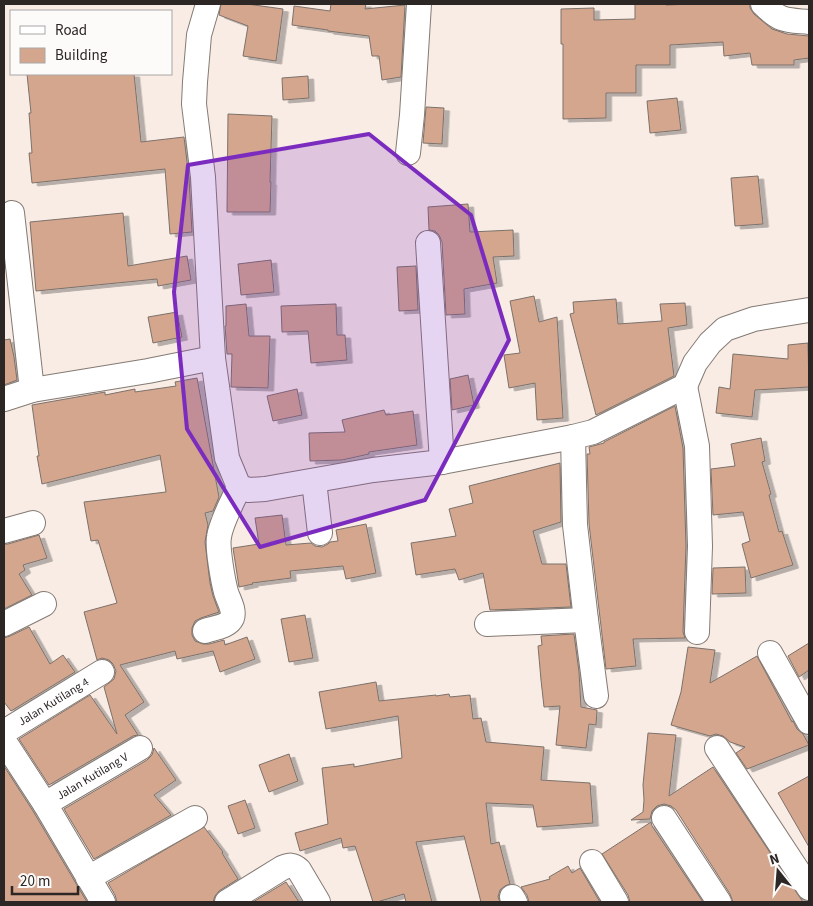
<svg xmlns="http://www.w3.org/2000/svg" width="813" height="906" viewBox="0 0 813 906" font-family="'Source Sans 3',sans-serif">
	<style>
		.building { fill: #d3a68d; stroke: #7c716b; filter: url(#shadow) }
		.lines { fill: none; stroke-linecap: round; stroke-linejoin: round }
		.street-casing { stroke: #847a74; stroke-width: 26 }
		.street { stroke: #fff; stroke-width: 24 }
		.marked { fill: #7b2cbf; fill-opacity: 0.2; stroke: #7b2cbf; stroke-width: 4; stroke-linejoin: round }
		.labels { text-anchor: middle; stroke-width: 5; stroke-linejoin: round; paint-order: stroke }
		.street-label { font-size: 12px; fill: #2c2725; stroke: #fdfbfa }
	</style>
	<defs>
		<filter id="shadow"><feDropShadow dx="5.5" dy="3" stdDeviation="0" flood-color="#0004"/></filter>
	</defs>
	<rect width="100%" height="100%" fill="#f8ece5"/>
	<path class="building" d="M 221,4 L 247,4 L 283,9 L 276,61 L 243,56 L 248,26 L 219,15 Z
		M 331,4 L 366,4 L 365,9 L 405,5 L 401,77 L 382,80 L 379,56 L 372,56 L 369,36 L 328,31 L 328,30 L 292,25 L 294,6 L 330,11 Z
		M 635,4 L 666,4 L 666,5 L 693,4 L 750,4 L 750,8 L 754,14 L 772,29 L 787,34 L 809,36 L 809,58 L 794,60 L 794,65 L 752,65 L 750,53 L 724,56 L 723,42 L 670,45 L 670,65 L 636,65 L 636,93 L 606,93 L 606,118 L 563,119 L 563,44 L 561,44 L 561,9 L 594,8 L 594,20 L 635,19 Z
		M 27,74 L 134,74 L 141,142 L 184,137 L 189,178 L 192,232 L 170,234 L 165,169 L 32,183 L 29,153 L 32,153 L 29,113 L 31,113 Z
		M 308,76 L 309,98 L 283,100 L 282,78 Z
		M 677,98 L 681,130 L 650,133 L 647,101 Z
		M 426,107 L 444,108 L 442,144 L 423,143 Z
		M 228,114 L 272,116 L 270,182 L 271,182 L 270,212 L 227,212 Z
		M 758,176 L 763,224 L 735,226 L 731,178 Z
		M 468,204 L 470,232 L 513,230 L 514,256 L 493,257 L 497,283 L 464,289 L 465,314 L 446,315 L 442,242 L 439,235 L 435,231 L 429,230 L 428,207 Z
		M 123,213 L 128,266 L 187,256 L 191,280 L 158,286 L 157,279 L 36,291 L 30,222 Z
		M 271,260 L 274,292 L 241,295 L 238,264 Z
		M 416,266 L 418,310 L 399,311 L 397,267 Z
		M 534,296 L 539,322 L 557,317 L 563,418 L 537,420 L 535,383 L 509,388 L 504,355 L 520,353 L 510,301 Z
		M 616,299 L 618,324 L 662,321 L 660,304 L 685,303 L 687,325 L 668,328 L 674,376 L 596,415 L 570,314 L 574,313 L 573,302 Z
		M 246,304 L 249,336 L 270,336 L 268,388 L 231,387 L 232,354 L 227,354 L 225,326 L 226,326 L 226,306 Z
		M 336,304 L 337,335 L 345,335 L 347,360 L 311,363 L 308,331 L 282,332 L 281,306 Z
		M 177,312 L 182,337 L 153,343 L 148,317 Z
		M 10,339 L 14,357 L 17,380 L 4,385 L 4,340 Z
		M 808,343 L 809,387 L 755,390 L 752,417 L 716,413 L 719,387 L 730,389 L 733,354 L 788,359 L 788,345 Z
		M 468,375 L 474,405 L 452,410 L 450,379 Z
		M 197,378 L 219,497 L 213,511 L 205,513 L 208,525 L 205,542 L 210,583 L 213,596 L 219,612 L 201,618 L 195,621 L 192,628 L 192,635 L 195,641 L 203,644 L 209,644 L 224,640 L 225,645 L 247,637 L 255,659 L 220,672 L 213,651 L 177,659 L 175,651 L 120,665 L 144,702 L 125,715 L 138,735 L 133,736 L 49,785 L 19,739 L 90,695 L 117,734 L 104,687 L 114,679 L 116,671 L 113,664 L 109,660 L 102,658 L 97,660 L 84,612 L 117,603 L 98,540 L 91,541 L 84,502 L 166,492 L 160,455 L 42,484 L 37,456 L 39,456 L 32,405 L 105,392 L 105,395 L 135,389 L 135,392 L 176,386 L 175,382 Z
		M 297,389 L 302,415 L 273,421 L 267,396 Z
		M 675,406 L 683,448 L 686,546 L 683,632 L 685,638 L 633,639 L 636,666 L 606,669 L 589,524 L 587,454 L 590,454 L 589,447 L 604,443 L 604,442 Z
		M 384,410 L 386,415 L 413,411 L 417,445 L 369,452 L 369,454 L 342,460 L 310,461 L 309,433 L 345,432 L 342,420 Z
		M 761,438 L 765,461 L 762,462 L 771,494 L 769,495 L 779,532 L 782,531 L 793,565 L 751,578 L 742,544 L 750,541 L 743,512 L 713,515 L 711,469 L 735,466 L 731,444 Z
		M 560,463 L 561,522 L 533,531 L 542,564 L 566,564 L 571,607 L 490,610 L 483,573 L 459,580 L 455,569 L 416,575 L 411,543 L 456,536 L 449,509 L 473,503 L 469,486 Z
		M 282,515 L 286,545 L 311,543 L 315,546 L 322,547 L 328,544 L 330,542 L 338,541 L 336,530 L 366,524 L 376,573 L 346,579 L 343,566 L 290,571 L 291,578 L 252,583 L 253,584 L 239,587 L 233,548 L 259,544 L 255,518 Z
		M 39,535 L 47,558 L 23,565 L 25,570 L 19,574 L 32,595 L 4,609 L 4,544 L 8,544 Z
		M 745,567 L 746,593 L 712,594 L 713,568 Z
		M 305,615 L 313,658 L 289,662 L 281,619 Z
		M 29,627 L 50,664 L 63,655 L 75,672 L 11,711 L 4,702 L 4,638 L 10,636 Z
		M 574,634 L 579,672 L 581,707 L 597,710 L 596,725 L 589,724 L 586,748 L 556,745 L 560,706 L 544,707 L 541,680 L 538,646 L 542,645 L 541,636 Z
		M 809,643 L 809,670 L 799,677 L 788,656 Z
		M 688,647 L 715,650 L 710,683 L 757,656 L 792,722 L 793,721 L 797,729 L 803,734 L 809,745 L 747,769 L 736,753 L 745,747 L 730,742 L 723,736 L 716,734 L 710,736 L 671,725 L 681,692 Z
		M 376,682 L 379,701 L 436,695 L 436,696 L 449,694 L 450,697 L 470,695 L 473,719 L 481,718 L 486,742 L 544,747 L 541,780 L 590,783 L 593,823 L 537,827 L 533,805 L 486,803 L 491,844 L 499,842 L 510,884 L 505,886 L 500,890 L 498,897 L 500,902 L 481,902 L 464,836 L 416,842 L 432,902 L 406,902 L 404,894 L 377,902 L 373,902 L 355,846 L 343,848 L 341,838 L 300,851 L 295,833 L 328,824 L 322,768 L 354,764 L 354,767 L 402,758 L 398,716 L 326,729 L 319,692 Z
		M 648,733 L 676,735 L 669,796 L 713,767 L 803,902 L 733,902 L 730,894 L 676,810 L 671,806 L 664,804 L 657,806 L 652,811 L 650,819 L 631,820 L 643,812 L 644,800 L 643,785 Z
		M 154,748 L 176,780 L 154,795 L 171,815 L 94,859 L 64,809 L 147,760 L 152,755 Z
		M 289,754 L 298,781 L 269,792 L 259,765 Z
		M 4,766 L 33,811 L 87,902 L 4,902 Z
		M 809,776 L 809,847 L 778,793 Z
		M 245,800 L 255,828 L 238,834 L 228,806 Z
		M 651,822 L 652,826 L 703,902 L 630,902 L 628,895 L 602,854 Z
		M 204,827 L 223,852 L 222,853 L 238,879 L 219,891 L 215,896 L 213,902 L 117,902 L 115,895 L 108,883 Z
		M 568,866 L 572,873 L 580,868 L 600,902 L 529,902 L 527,895 L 521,887 L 550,879 L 549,877 Z
		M 286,882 L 299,902 L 253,902 Z"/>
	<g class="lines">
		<defs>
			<g id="street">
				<path d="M 208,4 L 199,35 L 195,82 L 194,104 L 203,177 L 213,358 L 227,458 L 239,487 L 249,490 L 265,489 L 373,470 L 442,462 L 573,437"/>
				<path d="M 763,4 C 781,22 786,20 809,22"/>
				<path d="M 408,153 L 412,115 L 419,4"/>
				<path d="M 12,213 L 32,390"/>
				<path d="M 428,243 L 442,462"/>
				<path d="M 685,386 L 697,446 L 700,546 L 697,632"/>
				<path d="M 4,399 L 32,390 L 148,371 L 213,358"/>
				<path d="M 314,481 L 320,533"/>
				<path d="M 4,531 L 33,523"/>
				<path d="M 4,624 L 44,604"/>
				<path d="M 487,624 L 586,620"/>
				<path d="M 205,631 C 213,628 228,627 232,618 C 235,610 228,599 226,592 C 223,581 217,547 219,537 C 221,522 233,501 239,487"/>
				<path d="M 770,653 L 809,722"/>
				<path d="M 596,696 L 586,620 L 575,525 L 573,437 L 593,432 L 685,386 L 695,363 L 710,343 L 725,329 L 754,319 L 809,310"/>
				<path id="s1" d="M 4,732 L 102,672"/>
				<path d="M 4,741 L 45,804 L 103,902"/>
				<path d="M 717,748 L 809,888"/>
				<path id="s2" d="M 45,804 L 140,748"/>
				<path d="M 664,818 L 719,902"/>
				<path d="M 592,862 L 616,902"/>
				<path d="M 88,878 L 195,818"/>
				<path d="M 512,897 L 515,902"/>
				<path d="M 227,902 L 282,868 C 290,865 293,864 299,870 L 318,902"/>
			</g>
		</defs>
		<use href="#street" class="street-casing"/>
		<use href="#street" class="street"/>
	</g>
	<path class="marked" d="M 369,134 L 471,215 L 509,340 L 425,500 L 260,547 L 187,429 L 174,292 L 188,165 Z"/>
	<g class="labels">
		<g class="street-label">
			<text dy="4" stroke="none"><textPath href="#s1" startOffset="58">Jalan Kutilang 4</textPath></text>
			<text dy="4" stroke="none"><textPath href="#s2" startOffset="55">Jalan Kutilang V</textPath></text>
		</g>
	</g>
	<rect width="813" height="906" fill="none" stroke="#2c2725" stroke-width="10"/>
	<rect x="10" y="10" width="162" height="65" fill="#fdfbfa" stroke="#a9a6a5"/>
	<rect x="20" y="26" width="25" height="8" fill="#ffffff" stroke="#a9a6a5"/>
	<text x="55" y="35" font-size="15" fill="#2c2725">Road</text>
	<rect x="20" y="48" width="25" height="15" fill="#d3a68d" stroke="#a9a6a5"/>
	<text x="55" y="60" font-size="15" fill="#2c2725">Building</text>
	<g transform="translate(778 871) rotate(343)" stroke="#fdfbfa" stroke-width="4" paint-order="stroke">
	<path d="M0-4L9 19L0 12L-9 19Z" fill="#2c2725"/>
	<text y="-8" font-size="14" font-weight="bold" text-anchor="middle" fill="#2c2725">N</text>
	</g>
	<path d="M12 886v8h66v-8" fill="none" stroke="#2c2725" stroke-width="2.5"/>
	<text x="20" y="886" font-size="15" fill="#2c2725" stroke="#fdfbfa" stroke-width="4" paint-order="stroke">20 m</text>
</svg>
